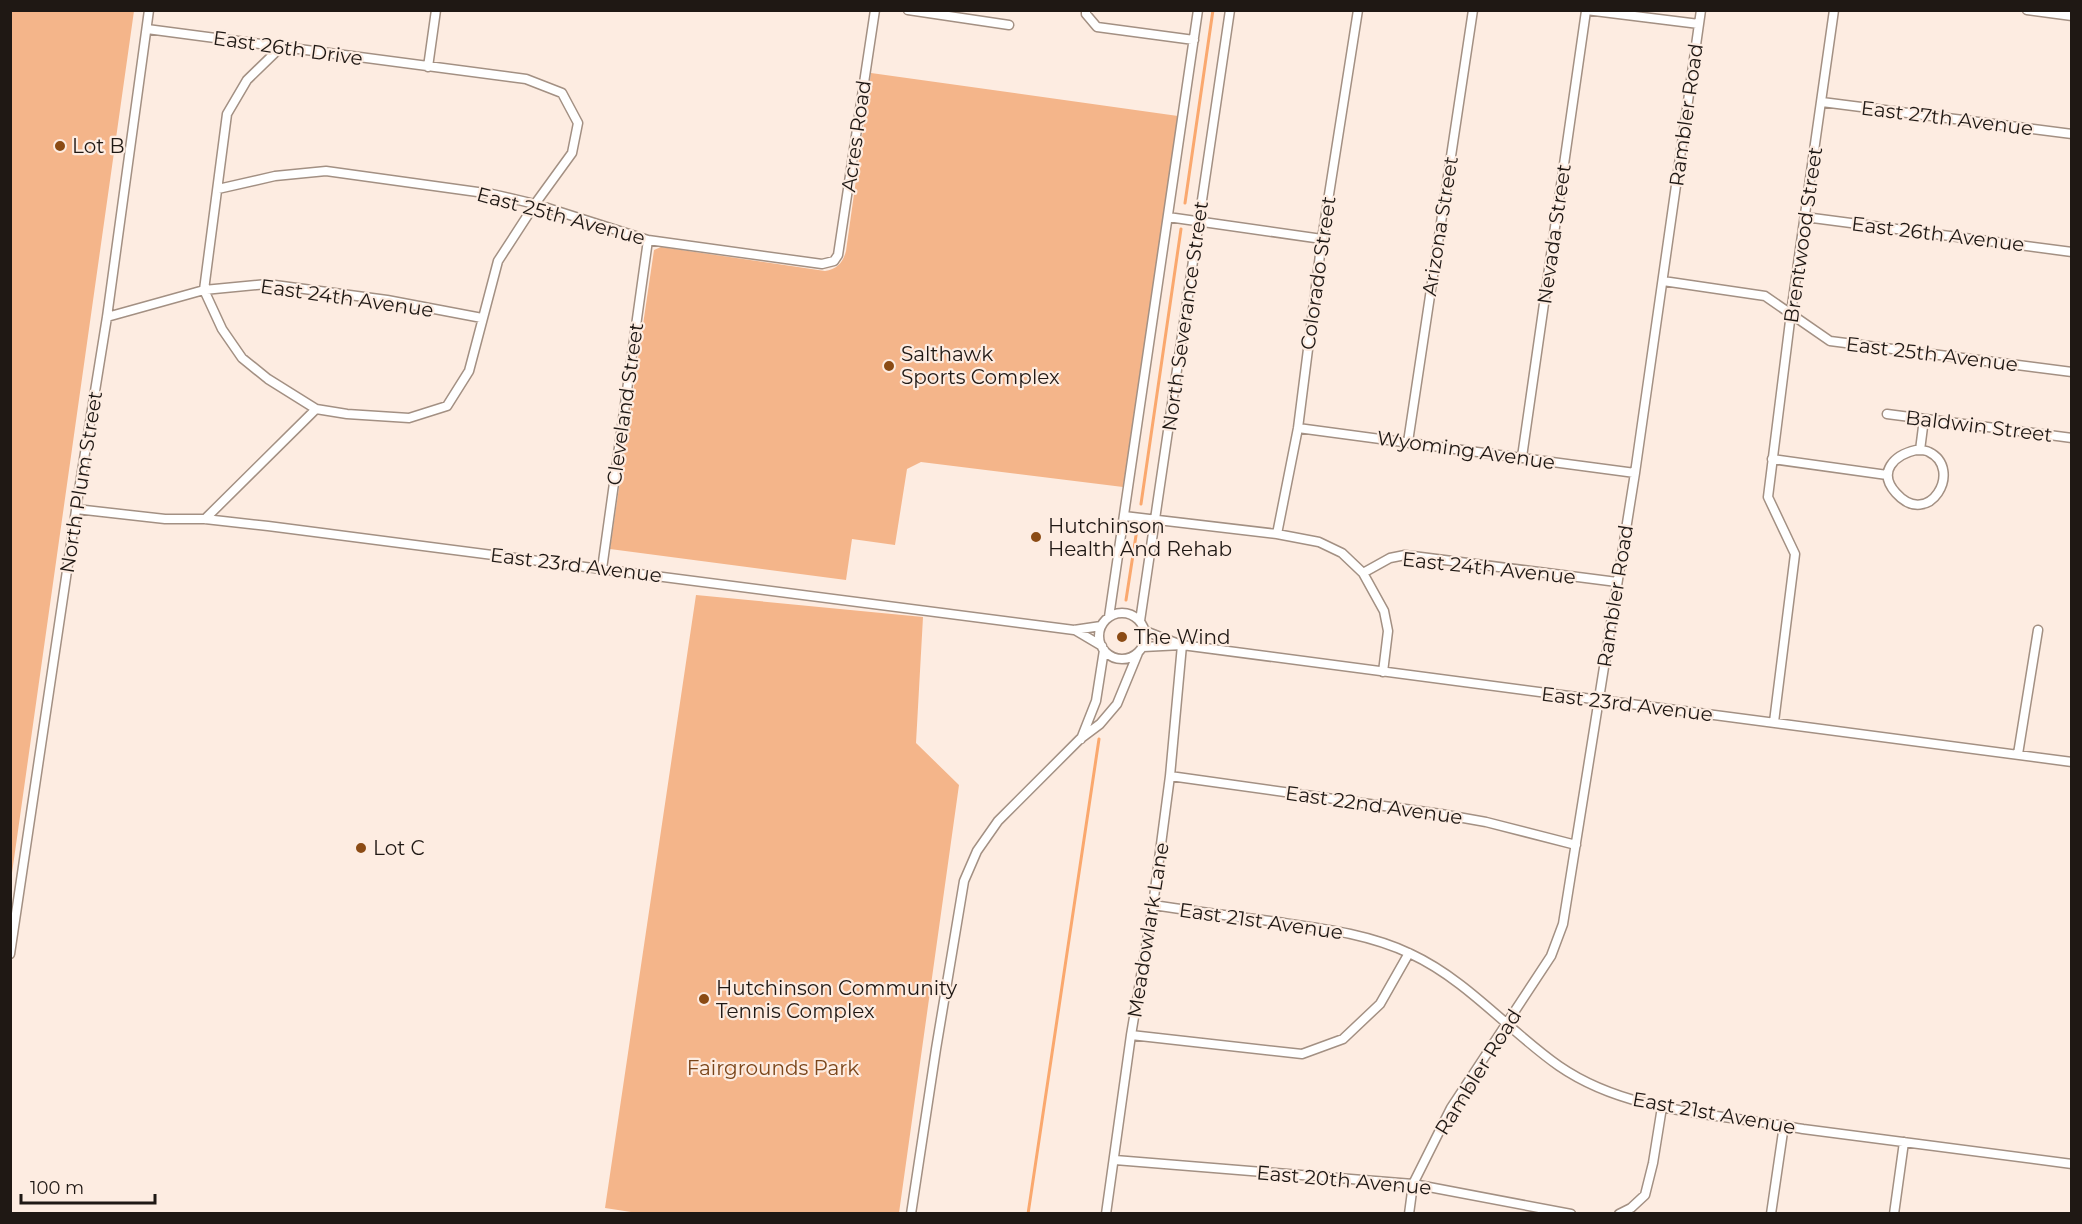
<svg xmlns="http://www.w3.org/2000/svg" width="2082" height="1224" viewBox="0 0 2082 1224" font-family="Montserrat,sans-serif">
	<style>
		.green { fill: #f4b58a }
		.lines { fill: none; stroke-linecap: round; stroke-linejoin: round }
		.stream { stroke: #faa86e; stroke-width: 3 }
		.minor-casing { stroke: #a39083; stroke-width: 11 }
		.minor { stroke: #fff; stroke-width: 8 }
		.poi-dot { fill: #8b4b14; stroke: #fdece1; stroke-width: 2 }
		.labels { text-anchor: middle; stroke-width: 4.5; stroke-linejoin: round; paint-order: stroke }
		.street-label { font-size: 20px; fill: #1f1814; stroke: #fdece1 }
		.poi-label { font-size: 20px; fill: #1f1814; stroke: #fdece1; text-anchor: start }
		.park-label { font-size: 20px; fill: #7a451a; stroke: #fdece1 }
	</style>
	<rect width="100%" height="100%" fill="#fdece1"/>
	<path class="green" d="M 11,10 L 134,11 L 11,880 L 10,11 Z
		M 871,73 L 1178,116 L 1123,487 L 921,462 L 907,469 L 895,545 L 852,539 L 846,580 L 610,549 L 654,250 L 661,247 L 825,271 C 837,269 843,263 846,251 Z
		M 696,595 L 923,617 L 916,743 L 959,785 L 899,1213 L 644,1214 L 605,1208 Z"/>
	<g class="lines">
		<path class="stream" d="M 1185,203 L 1213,10
			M 1141,504 L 1181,229
			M 1126,600 L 1137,529
			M 1028,1214 L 1099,739"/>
		<defs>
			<path id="minor" d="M 908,10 L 1009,25
				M 1086,10 L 1086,14 L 1097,27 L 1194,40
				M 1586,10 L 1699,24
				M 2027,10 L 2072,16
				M 147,29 L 526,79 L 562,93 L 578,123 L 572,153 L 535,204 L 498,261 L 469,371 L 447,406 L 409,418 L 347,414 L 316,409 L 268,379 L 242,358 L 222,329 L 204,290 L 227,114 L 247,80 L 281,47
				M 428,67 L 436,10
				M 1822,102 L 2072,134
				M 218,189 L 275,176 L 326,171 L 492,194 L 535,204 L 648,240 L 822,264 L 834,261 L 838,255 L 875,10
				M 1168,217 L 1322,239
				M 1805,217 L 2072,252
				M 1663,281 L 1765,296 L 1830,341 L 2072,372
				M 107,317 L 204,290 L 267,284 L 387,300 L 482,318
				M 1887,414 L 2072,438
				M 1298,428 L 1635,473
				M 1408,442 L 1473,10
				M 1916,450 C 1920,450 1926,450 1929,452 C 1964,469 1929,530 1896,493 C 1877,472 1894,455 1916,450 Z
				M 1920,450 L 1924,419
				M 1522,457 L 1586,11
				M 1772,459 L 1887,475
				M 76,509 L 165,519 L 205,519 L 268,526 L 1074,630 L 1101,626
				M 1124,516 L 1277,534 L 1319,542 L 1342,553 L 1363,573 L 1390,558 L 1405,555 L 1617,582
				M 205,519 L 316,409
				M 1277,534 L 1298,428 L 1322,239 L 1358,10
				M 602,569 L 648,240
				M 1363,573 L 1384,611 L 1388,631 L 1383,672
				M1099 636a23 23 0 1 1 46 0a23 23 0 1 1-46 0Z
				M 1109,617 L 1198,10
				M 1140,621 L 1230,10
				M 1075,630 L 1102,646
				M 1145,631 L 1176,643
				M 1143,647 L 1182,645 L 2072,762
				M 1774,722 L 1795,554 L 1768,497 L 1791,313 L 1834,10
				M 1081,739 L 1096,701 L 1104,650
				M 2018,754 L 2038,630
				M 1170,776 L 1441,814 L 1486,822 L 1576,845
				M 1153,905 C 1192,911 1231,916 1270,921 C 1318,928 1367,933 1411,954 C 1467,980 1509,1031 1559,1066 C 1630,1115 1721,1113 1803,1129 L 2072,1164
				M 10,954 L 79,490 L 107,317 L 149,10
				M 1131,1035 L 1302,1054 L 1343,1039 L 1380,1004 L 1409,953
				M 1115,1160 L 1413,1184 L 1571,1214
				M 911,1214 L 936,1049 L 964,881 L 977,851 L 998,821 L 1080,739 L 1100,724 L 1117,704 L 1138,653
				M 1106,1214 L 1131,1035 L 1153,905 L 1170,776 L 1182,645
				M 1409,1214 L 1413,1184 L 1451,1108 L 1551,956 L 1563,924 L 1635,473 L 1701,10
				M 1619,1214 L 1631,1208 L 1645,1195 L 1653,1163 L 1662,1107
				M 1771,1214 L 1784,1125
				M 1894,1214 L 1904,1142"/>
		</defs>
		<use href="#minor" class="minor-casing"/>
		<use href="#minor" class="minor"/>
	</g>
	<g class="poi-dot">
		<circle cx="60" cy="146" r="6"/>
		<circle cx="889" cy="366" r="6"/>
		<circle cx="1036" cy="537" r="6"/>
		<circle cx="1122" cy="637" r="6"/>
		<circle cx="361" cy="848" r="6"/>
		<circle cx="704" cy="999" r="6"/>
	</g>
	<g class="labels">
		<g class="street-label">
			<text transform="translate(288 48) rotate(8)" y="7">East 26th Drive</text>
			<text transform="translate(1686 115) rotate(-82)" y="7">Rambler Road</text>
			<text transform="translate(1947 118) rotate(7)" y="7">East 27th Avenue</text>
			<text transform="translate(856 136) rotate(-82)" y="7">Acres Road</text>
			<text transform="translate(561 216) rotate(15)" y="7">East 25th Avenue</text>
			<text transform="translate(1440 226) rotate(-81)" y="7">Arizona Street</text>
			<text transform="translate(1554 234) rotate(-82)" y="7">Nevada Street</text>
			<text transform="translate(1938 234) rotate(7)" y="7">East 26th Avenue</text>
			<text transform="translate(1803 235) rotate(-82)" y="7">Brentwood Street</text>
			<text transform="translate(1318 273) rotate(-82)" y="7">Colorado Street</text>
			<text transform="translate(347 298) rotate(8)" y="7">East 24th Avenue</text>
			<text transform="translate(1185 316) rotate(-82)" y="7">North Severance Street</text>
			<text transform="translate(1932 354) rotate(7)" y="7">East 25th Avenue</text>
			<text transform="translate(625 404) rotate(-82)" y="7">Cleveland Street</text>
			<text transform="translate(1979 426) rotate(7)" y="7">Baldwin Street</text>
			<text transform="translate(1466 450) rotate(8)" y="7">Wyoming Avenue</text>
			<text transform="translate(81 482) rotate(-81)" y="7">North Plum Street</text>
			<text transform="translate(576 565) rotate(7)" y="7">East 23rd Avenue</text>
			<text transform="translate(1489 568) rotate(6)" y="7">East 24th Avenue</text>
			<text transform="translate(1615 596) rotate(-81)" y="7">Rambler Road</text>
			<text transform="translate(1627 704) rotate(7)" y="7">East 23rd Avenue</text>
			<text transform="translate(1374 805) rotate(8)" y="7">East 22nd Avenue</text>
			<text transform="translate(1261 921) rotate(8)" y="7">East 21st Avenue</text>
			<text transform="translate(1148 930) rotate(-81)" y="7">Meadowlark Lane</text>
			<text transform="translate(1478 1072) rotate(-58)" y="7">Rambler Road</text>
			<text transform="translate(1714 1113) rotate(10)" y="7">East 21st Avenue</text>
			<text transform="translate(1344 1180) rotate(5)" y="7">East 20th Avenue</text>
		</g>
		<g class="poi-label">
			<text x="72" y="153">Lot B</text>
			<text x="901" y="361">Salthawk<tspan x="901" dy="23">Sports Complex</tspan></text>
			<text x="1048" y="533">Hutchinson<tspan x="1048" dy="23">Health And Rehab</tspan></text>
			<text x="1134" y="644">The Wind</text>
			<text x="373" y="855">Lot C</text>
			<text x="716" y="995">Hutchinson Community<tspan x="716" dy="23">Tennis Complex</tspan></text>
		</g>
		<g class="park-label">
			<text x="773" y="1075">Fairgrounds Park</text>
		</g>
	</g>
	<rect width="2082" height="1224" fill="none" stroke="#1f1814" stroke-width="24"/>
	<path d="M21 1194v9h134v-9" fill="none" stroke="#1f1814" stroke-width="3"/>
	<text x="30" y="1194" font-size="18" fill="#1f1814" stroke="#fdece1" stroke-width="4.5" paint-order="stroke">100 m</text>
</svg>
